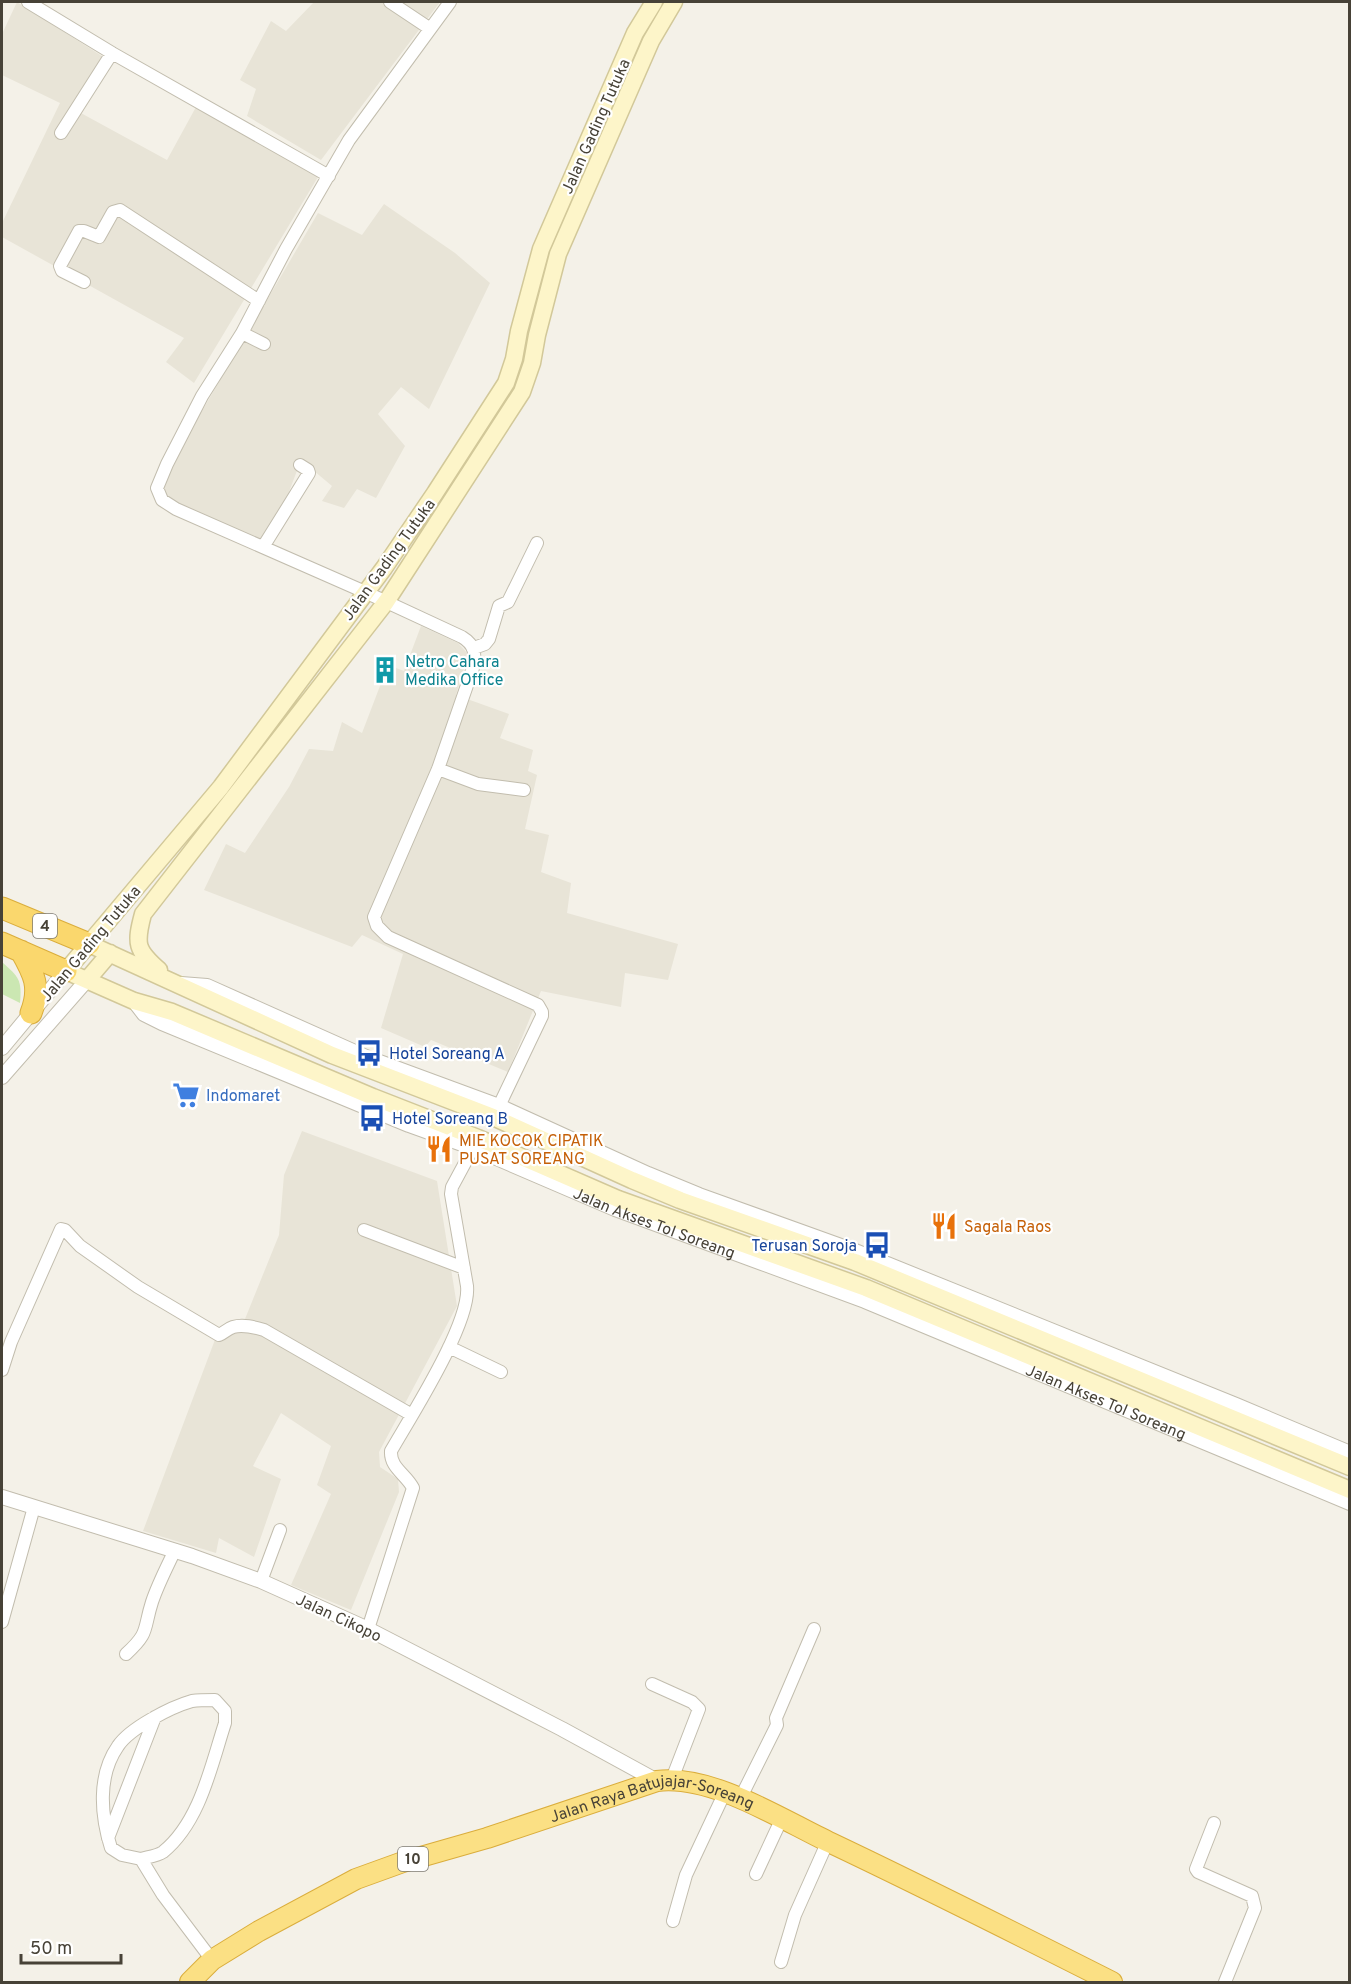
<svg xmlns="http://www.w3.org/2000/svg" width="1351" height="1984" viewBox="0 0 1351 1984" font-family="Overpass,sans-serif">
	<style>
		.residential { fill: #e8e4d7 }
		.green { fill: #cbe7b2 }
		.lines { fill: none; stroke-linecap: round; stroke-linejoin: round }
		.minor-casing { stroke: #c2bdae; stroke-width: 14 }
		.tertiary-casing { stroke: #c2bdae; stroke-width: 16 }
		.secondary-casing { stroke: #d2c899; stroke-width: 19 }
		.trunk-casing { stroke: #daad3c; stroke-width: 22 }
		.motorway-casing { stroke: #daad3c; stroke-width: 23 }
		.minor { stroke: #fff; stroke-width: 12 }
		.tertiary { stroke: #fff; stroke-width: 14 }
		.secondary { stroke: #fdf5c9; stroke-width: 16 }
		.trunk { stroke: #fbe084; stroke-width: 20 }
		.motorway { stroke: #fad76d; stroke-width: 21 }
		.labels { text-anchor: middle; stroke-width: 4.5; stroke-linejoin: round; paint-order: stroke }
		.shield { fill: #fff; stroke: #7e7b73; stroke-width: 1.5 }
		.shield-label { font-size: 15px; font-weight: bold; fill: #474237 }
		.street-label { font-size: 16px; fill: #474237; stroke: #fff }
		.culture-label { font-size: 16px; fill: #0d838f; stroke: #fff; text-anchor: start }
		.transit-label { font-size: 16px; fill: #164399; stroke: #fff; text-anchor: start }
		.shop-label { font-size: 16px; fill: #366cbe; stroke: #fff; text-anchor: start }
		.food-label { font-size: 16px; fill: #c56008; stroke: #fff; text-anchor: start }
	</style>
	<rect width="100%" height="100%" fill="#f4f1e8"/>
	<path class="residential" d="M 17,2 L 105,58 L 79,112 L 167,160 L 196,107 L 318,177 L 194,383 L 166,362 L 184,338 L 2,237 L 2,223 L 60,103 L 2,75 L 2,34 Z
		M 314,2 L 440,2 L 321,160 L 247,116 L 256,89 L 240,80 L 271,21 L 286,31 Z
		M 384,204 L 455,253 L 490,283 L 429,409 L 401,387 L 378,414 L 405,446 L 376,498 L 357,489 L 344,508 L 322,501 L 332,486 L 301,460 L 269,545 L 154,493 L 318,213 L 362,235 Z
		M 421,626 L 458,643 L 468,654 L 456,695 L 509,714 L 500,738 L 533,750 L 528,771 L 537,775 L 525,829 L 549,835 L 541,872 L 571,883 L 567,913 L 678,944 L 668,980 L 625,973 L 621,1007 L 541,991 L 508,1072 L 431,1040 L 425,1047 L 381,1028 L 403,954 L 362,935 L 352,947 L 204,890 L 226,844 L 245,853 L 289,787 L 309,749 L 333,751 L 342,722 L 362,733 L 388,665 L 404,671 Z
		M 302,1131 L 437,1181 L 457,1306 L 379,1452 L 380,1467 L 398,1479 L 399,1492 L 351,1610 L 291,1585 L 331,1494 L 317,1485 L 331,1446 L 281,1413 L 253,1466 L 281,1479 L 254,1557 L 219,1538 L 216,1553 L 143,1531 L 216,1337 L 245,1319 L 279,1235 L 284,1175 Z"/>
	<path class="green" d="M 2,962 C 19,977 22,980 20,1003 L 2,994 Z"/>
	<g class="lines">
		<defs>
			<path id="minor" d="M 28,2 L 112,53 L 329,176
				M 390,2 L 429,28
				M 450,2 L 349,140 L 286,249 L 242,333 L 202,396 L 167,464 L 157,488 L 162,500 L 176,509 L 365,592 L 462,637 C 475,645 476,654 473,668 L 438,769 L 374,917 L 377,926 L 388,937 L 538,1005 L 542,1012 L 542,1016 L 499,1106
				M 61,133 L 112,53
				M 84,282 L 62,271 L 60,266 L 79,231 L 84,231 L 99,237 L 113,212 L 120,210 L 259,301
				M 242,333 L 264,344
				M 263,547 L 309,473 L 308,470 L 300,465
				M 474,648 L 485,644 L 489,639 L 499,606 L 508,602 L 537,543
				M 438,769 L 478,784 L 524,790
				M 364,1230 L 464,1268
				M 449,1347 L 501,1372
				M 2,1370 L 11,1342 L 61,1229 L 65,1230 L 80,1246 L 138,1287 L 219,1335 C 224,1333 227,1329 233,1327 C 243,1324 254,1327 264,1330 L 412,1415
				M 261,1581 L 280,1530
				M 2,1622 L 34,1507
				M 368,1629 L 413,1488 C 406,1474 390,1468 391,1451 C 411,1416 471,1323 467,1286 L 451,1194 L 452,1187 L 473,1148
				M 126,1654 C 150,1632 143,1630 152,1602 C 158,1584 167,1567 175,1550
				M 652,1684 L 692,1702 L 699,1709 L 672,1779
				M 740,1799 L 777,1725 L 776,1718 L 814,1629
				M 1214,1823 L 1196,1869 L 1198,1872 L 1252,1896 L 1255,1908 L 1225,1982
				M 108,1838 L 155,1717
				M 141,1859 C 148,1857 157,1856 163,1852 C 200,1822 211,1766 225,1723 L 225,1711 L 215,1700 C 207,1700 199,1700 192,1701 C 171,1707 130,1728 118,1746 C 97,1776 101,1816 111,1848 L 122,1855 L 141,1859 L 163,1895 L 212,1960
				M 756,1874 L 782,1818
				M 673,1921 L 686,1875 L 725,1792
				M 781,1962 L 795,1915 L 828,1841"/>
			<g id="tertiary">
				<path d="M 181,984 L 207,986 L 366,1057 L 499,1106 L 648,1174 L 699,1195 L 855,1251 L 1236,1405 L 1350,1453"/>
				<path id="s1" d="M 134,1001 L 144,1014 L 162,1023 L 409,1125 L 473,1148 L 615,1209 L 865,1301 L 1350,1503"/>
				<path d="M 2,1048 L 66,971"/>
				<path d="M 2,1077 L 87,980"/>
				<path d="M 2,1497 L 192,1556 L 261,1581 L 368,1629 L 562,1729 L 657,1781"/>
			</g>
			<path id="secondary" d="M 654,2 L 635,33 L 541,249 L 519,331 L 514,359 L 506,383 L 435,493 L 384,568 L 221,787 L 66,971 L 134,1001 L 172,1012 L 373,1097 L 478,1138 L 618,1199 L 866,1288 L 1350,1490
				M 89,944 L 332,1055 L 493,1117 L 632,1180 L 680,1200 L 855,1262 L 1350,1467
				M 159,970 C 136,950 135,944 143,914 L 386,602 L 522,392 L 532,363 L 537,335 L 558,254 L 651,41 L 674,2
				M 87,980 L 110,953"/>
			<g id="trunk">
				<path id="s2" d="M 190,1982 L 212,1960 L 259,1931 L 356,1879 L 403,1862 L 487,1838 L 657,1781 C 712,1774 782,1820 831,1843 C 926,1888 1019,1935 1112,1982"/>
			</g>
			<path id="motorway" d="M 2,908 L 89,944
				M 2,943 L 66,971
				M 21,951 C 34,974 41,987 31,1013"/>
		</defs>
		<use href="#minor" class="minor-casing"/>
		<use href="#tertiary" class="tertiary-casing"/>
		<use href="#secondary" class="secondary-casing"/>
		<use href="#trunk" class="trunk-casing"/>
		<use href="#motorway" class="motorway-casing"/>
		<use href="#minor" class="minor"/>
		<use href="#tertiary" class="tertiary"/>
		<use href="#secondary" class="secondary"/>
		<use href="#trunk" class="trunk"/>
		<use href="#motorway" class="motorway"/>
	</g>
	<defs>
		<symbol id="building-bare" viewBox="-9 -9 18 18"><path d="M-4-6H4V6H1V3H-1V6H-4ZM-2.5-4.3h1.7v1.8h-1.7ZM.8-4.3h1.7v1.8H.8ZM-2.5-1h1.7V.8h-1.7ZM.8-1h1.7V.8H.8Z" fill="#0f9aa8" stroke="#fff" stroke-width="2.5" paint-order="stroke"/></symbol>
		<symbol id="bus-bare" viewBox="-9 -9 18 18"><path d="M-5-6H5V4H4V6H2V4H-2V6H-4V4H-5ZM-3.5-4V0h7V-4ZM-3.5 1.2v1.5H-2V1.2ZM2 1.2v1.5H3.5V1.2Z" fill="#1a4fb4" stroke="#fff" stroke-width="2.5" paint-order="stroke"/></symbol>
		<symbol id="supermarket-bare" viewBox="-9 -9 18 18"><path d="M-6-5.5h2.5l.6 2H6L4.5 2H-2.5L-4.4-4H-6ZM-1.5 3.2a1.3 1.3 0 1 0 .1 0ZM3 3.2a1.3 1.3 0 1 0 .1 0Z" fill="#3f7fe0" stroke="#fff" stroke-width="2.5" paint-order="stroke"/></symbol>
		<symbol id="restaurant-bare" viewBox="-9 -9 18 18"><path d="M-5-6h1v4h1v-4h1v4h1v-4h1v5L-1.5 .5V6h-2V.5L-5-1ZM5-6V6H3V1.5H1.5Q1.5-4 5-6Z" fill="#e8710a" stroke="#fff" stroke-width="2.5" paint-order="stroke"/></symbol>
	</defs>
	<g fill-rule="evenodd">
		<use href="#building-bare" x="366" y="651" width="38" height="38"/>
		<use href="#bus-bare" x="350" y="1034" width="38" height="38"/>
		<use href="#supermarket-bare" x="167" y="1076" width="38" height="38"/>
		<use href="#bus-bare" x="353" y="1099" width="38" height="38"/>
		<use href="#restaurant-bare" x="420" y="1130" width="38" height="38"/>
		<use href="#restaurant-bare" x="925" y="1207" width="38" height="38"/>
		<use href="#bus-bare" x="858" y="1226" width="38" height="38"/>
	</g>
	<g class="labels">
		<g class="shield">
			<rect x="33" y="914" width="24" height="24" rx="4.5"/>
			<rect x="398" y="1847" width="30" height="24" rx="4.5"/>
		</g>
		<g class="shield-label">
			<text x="45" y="931">4</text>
			<text x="413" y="1864">10</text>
		</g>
		<g class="street-label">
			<text transform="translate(595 126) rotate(-66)" y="6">Jalan Gading Tutuka</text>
			<text transform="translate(388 559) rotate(-54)" y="6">Jalan Gading Tutuka</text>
			<text transform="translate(90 943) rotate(-50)" y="6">Jalan Gading Tutuka</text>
			<text dy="6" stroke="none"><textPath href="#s1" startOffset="568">Jalan Akses Tol Soreang</textPath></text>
			<text dy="6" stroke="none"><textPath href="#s1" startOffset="1054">Jalan Akses Tol Soreang</textPath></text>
			<text transform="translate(339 1617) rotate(25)" y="6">Jalan Cikopo</text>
			<text dy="6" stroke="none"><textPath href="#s2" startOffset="507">Jalan Raya Batujajar-Soreang</textPath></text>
		</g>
		<g class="culture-label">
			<text x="405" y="667">Netro Cahara<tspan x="405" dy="18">Medika Office</tspan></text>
		</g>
		<g class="transit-label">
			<text x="389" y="1059">Hotel Soreang A</text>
			<text x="392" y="1124">Hotel Soreang B</text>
			<text x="857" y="1251" text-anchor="end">Terusan Soroja</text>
		</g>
		<g class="shop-label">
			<text x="206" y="1101">Indomaret</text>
		</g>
		<g class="food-label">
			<text x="459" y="1146">MIE KOCOK CIPATIK<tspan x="459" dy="18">PUSAT SOREANG</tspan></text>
			<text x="964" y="1232">Sagala Raos</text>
		</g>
	</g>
	<rect width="1351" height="1984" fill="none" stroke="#474237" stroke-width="6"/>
	<path d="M21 1954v9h100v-9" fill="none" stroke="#474237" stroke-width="3"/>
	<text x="30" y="1954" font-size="18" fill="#474237" stroke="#ffffff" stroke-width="4.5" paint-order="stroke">50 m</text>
</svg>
